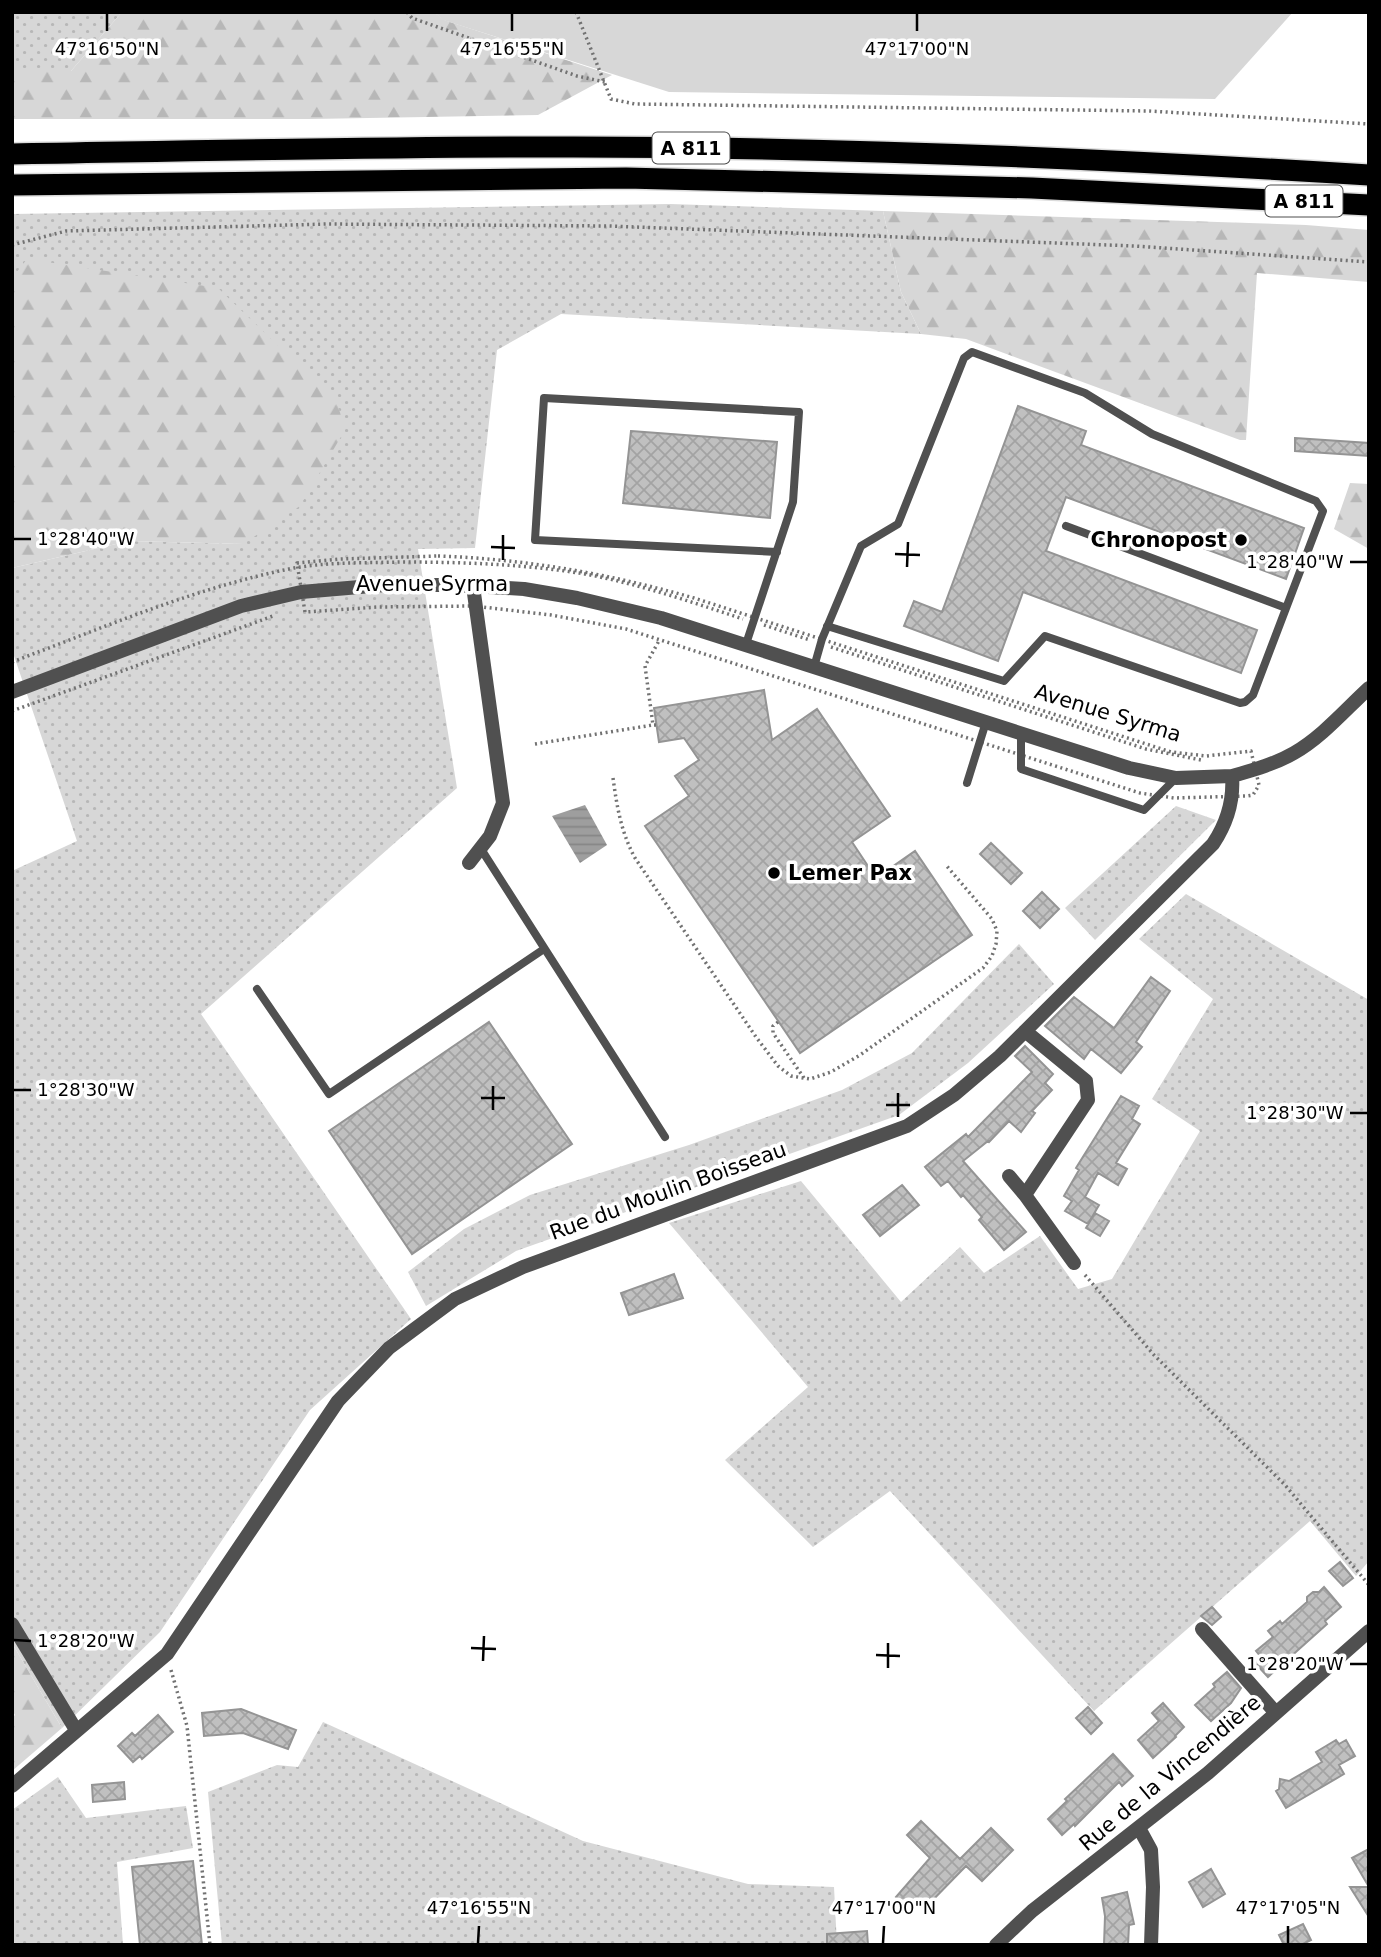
<svg xmlns="http://www.w3.org/2000/svg" width="1381" height="1957" viewBox="0 0 1381 1957" font-family="'DejaVu Sans',sans-serif">
	<style>
		.grass { fill: url(#grass-dots) }
		.forest { fill: url(#forest-firs) }
		.park { fill: #d7d7d7 }
		.water { fill: url(#water-rules) }
		.building { fill: url(#building-cross-hatch); stroke: #949494; stroke-width: 2 }
		.lines { fill: none; stroke-linecap: round; stroke-linejoin: round }
		.highway-casing { stroke: #dbdbdb; stroke-width: 24 }
		.path { stroke: #727272; stroke-width: 3.5; stroke-dasharray: 2 3.5; stroke-linecap: butt }
		.lane { stroke: #505050; stroke-width: 8 }
		.street { stroke: #505050; stroke-width: 14 }
		.highway { stroke: #000; stroke-width: 21 }
		.ticks { fill: none; stroke: #000; stroke-width: 2.5 }
		.poi-dot { fill: #000; stroke: #fff; stroke-width: 2.5 }
		.labels { text-anchor: middle; stroke-width: 7; stroke-linejoin: round; paint-order: stroke }
		.shield { fill: #fff; stroke: #4c4c4c; stroke-width: 2 }
		.shield-label { font-size: 19px; font-weight: bold; fill: #000 }
		.poi-label { font-size: 21px; font-weight: bold; fill: #000; stroke: #fff; text-anchor: end }
		.street-label { font-size: 21px; fill: #000; stroke: #fff }
		.ticks-label { font-size: 18px; text-anchor: middle; fill: #000; stroke: #fff; stroke-width: 7; stroke-linejoin: round; paint-order: stroke }
	</style>
	<defs>
		<pattern id="grass-dots" width="8" height="8" patternUnits="userSpaceOnUse" patternTransform="scale(1.75)"><rect width="8" height="8" fill="#d7d7d7"/><path d="M2 2h.1M6 6h.1" fill="none" stroke="#b7b7b7" stroke-width="1.8" stroke-linecap="round"/></pattern>
		<pattern id="forest-firs" width="22" height="20" patternUnits="userSpaceOnUse" patternTransform="scale(1.75)"><rect width="22" height="20" fill="#d7d7d7"/><path d="M5 1l3.5 6h-7zM16 11l3.5 6h-7z" fill="#b7b7b7"/></pattern>
		<pattern id="water-rules" width="6" height="5" patternUnits="userSpaceOnUse" patternTransform="scale(1.75)"><rect width="6" height="5" fill="#9e9e9e"/><path d="M0 2.5h6" fill="none" stroke="#868686"/></pattern>
		<pattern id="building-cross-hatch" width="8" height="8" patternUnits="userSpaceOnUse" patternTransform="scale(1.75)"><rect width="8" height="8" fill="#c0c0c0"/><path d="M0 0l8 8M0 8l8-8" fill="none" stroke="#a3a3a3"/></pattern>
	</defs>
	<rect width="100%" height="100%" fill="#fff"/>
	<path class="grass" d="M 12,12 L 122,12 L 71,71 L 12,71 Z
		M 670,204 L 883,211 L 901,292 L 921,334 L 561,314 L 497,350 L 475,548 L 418,549 L 457,788 L 201,1014 L 411,1319 L 310,1410 L 160,1632 L 62,1728 L 12,1643 L 12,871 L 77,841 L 12,650 L 12,568 L 129,541 L 243,544 L 12,278 L 12,214 Z
		M 1176,806 L 1216,820 L 1095,940 L 1065,908 Z
		M 1186,894 L 1369,1000 L 1369,1561 L 1356,1576 L 1310,1521 L 1094,1711 L 890,1491 L 813,1547 L 725,1460 L 808,1387 L 669,1223 L 801,1181 L 901,1302 L 960,1247 L 984,1273 L 1040,1236 L 1078,1289 L 1112,1279 L 1200,1131 L 1152,1099 L 1213,999 L 1139,939 Z
		M 1019,944 L 1054,984 L 968,1063 L 899,1115 L 516,1251 L 426,1306 L 408,1272 L 464,1229 L 530,1195 L 689,1145 L 842,1090 L 912,1053 Z
		M 323,1722 L 583,1841 L 748,1884 L 834,1887 L 837,1945 L 222,1945 L 208,1792 L 277,1765 L 298,1767 Z
		M 58,1777 L 86,1818 L 186,1806 L 193,1848 L 117,1862 L 123,1945 L 12,1945 L 12,1810 Z"/>
	<path class="forest" d="M 122,12 L 434,12 L 444,20 L 612,75 L 538,115 L 312,119 L 12,119 L 12,71 L 71,71 Z
		M 883,211 L 1306,225 L 1369,230 L 1369,282 L 1257,273 L 1246,440 L 1240,440 L 966,339 L 921,334 L 901,292 Z
		M 27,259 L 218,288 L 337,402 L 345,430 L 300,506 L 243,544 L 129,541 L 12,568 L 12,278 Z
		M 1350,483 L 1369,484 L 1369,549 L 1334,529 Z
		M 12,1643 L 62,1728 L 12,1771 L 12,1718 L 15,1715 L 12,1710 Z"/>
	<path class="park" d="M 434,12 L 1293,12 L 1215,99 L 669,92 L 443,20 Z"/>
	<path class="water" d="M 585,805 L 607,845 L 580,863 L 552,816 Z"/>
	<path class="building" d="M 1018,406 L 1086,431 L 1081,445 L 1304,528 L 1286,579 L 1066,497 L 1046,551 L 1257,630 L 1241,673 L 1023,592 L 998,661 L 904,626 L 914,601 L 942,612 Z
		M 631,431 L 777,442 L 770,518 L 623,503 Z
		M 1295,438 L 1369,443 L 1369,456 L 1295,451 Z
		M 764,690 L 772,740 L 817,709 L 890,816 L 852,842 L 876,878 L 915,851 L 972,935 L 800,1053 L 645,826 L 689,796 L 675,776 L 699,760 L 684,738 L 659,742 L 654,708 Z
		M 991,843 L 1022,873 L 1011,884 L 980,854 Z
		M 1042,892 L 1059,909 L 1040,928 L 1023,911 Z
		M 1151,977 L 1170,991 L 1136,1042 L 1142,1047 L 1121,1073 L 1091,1049 L 1084,1059 L 1045,1026 L 1074,997 L 1114,1028 Z
		M 489,1022 L 572,1144 L 412,1254 L 329,1131 Z
		M 1025,1046 L 1053,1074 L 1045,1083 L 1052,1090 L 1032,1111 L 1035,1113 L 1021,1132 L 1009,1121 L 989,1142 L 988,1141 L 963,1161 L 1026,1232 L 1004,1250 L 979,1220 L 982,1217 L 963,1195 L 961,1197 L 948,1181 L 941,1186 L 925,1167 L 966,1134 L 968,1137 L 1032,1072 L 1015,1056 Z
		M 1121,1096 L 1139,1106 L 1132,1119 L 1140,1124 L 1116,1163 L 1127,1169 L 1118,1185 L 1098,1173 L 1085,1197 L 1099,1205 L 1088,1224 L 1065,1211 L 1072,1201 L 1064,1196 L 1079,1170 L 1076,1168 Z
		M 902,1185 L 919,1205 L 880,1236 L 863,1215 Z
		M 1095,1213 L 1109,1221 L 1100,1236 L 1086,1228 Z
		M 674,1274 L 683,1298 L 629,1315 L 621,1293 Z
		M 1340,1562 L 1353,1578 L 1343,1586 L 1329,1571 Z
		M 1324,1587 L 1341,1607 L 1325,1621 L 1327,1624 L 1268,1677 L 1255,1663 L 1261,1657 L 1256,1651 L 1273,1637 L 1268,1631 L 1280,1621 L 1282,1624 L 1307,1602 L 1307,1597 L 1313,1592 L 1319,1592 Z
		M 1212,1607 L 1221,1617 L 1212,1625 L 1201,1616 Z
		M 1227,1672 L 1241,1688 L 1231,1703 L 1211,1721 L 1195,1705 L 1215,1687 L 1213,1684 Z
		M 1163,1703 L 1184,1727 L 1175,1736 L 1176,1737 L 1153,1758 L 1138,1740 L 1159,1721 L 1152,1713 Z
		M 1088,1707 L 1102,1723 L 1091,1734 L 1076,1718 Z
		M 241,1709 L 296,1730 L 288,1749 L 243,1733 L 204,1736 L 202,1713 Z
		M 158,1715 L 173,1732 L 142,1759 L 140,1756 L 133,1762 L 118,1746 L 132,1733 L 135,1736 Z
		M 1336,1740 L 1339,1744 L 1346,1740 L 1355,1756 L 1339,1765 L 1344,1774 L 1286,1808 L 1276,1791 L 1279,1789 L 1280,1779 L 1289,1781 L 1322,1762 L 1316,1752 Z
		M 1113,1754 L 1133,1776 L 1122,1786 L 1119,1782 L 1075,1826 L 1074,1824 L 1062,1835 L 1048,1819 L 1067,1801 L 1065,1799 Z
		M 124,1782 L 125,1799 L 93,1802 L 92,1785 Z
		M 921,1821 L 960,1859 L 991,1828 L 1013,1850 L 982,1881 L 966,1866 L 925,1908 L 907,1908 L 896,1897 L 930,1858 L 907,1835 Z
		M 1369,1849 L 1369,1887 L 1352,1858 Z
		M 193,1861 L 202,1945 L 140,1945 L 132,1867 Z
		M 1211,1869 L 1225,1894 L 1203,1907 L 1189,1882 Z
		M 1350,1887 L 1369,1887 L 1369,1917 Z
		M 1127,1892 L 1134,1924 L 1129,1925 L 1128,1945 L 1104,1945 L 1105,1916 L 1102,1898 Z
		M 1303,1924 L 1311,1940 L 1301,1945 L 1284,1945 L 1279,1935 Z
		M 867,1931 L 868,1945 L 827,1945 L 827,1934 Z"/>
	<g class="lines">
		<defs>
			<path id="highway" d="M 12,154 C 190,151 367,147 544,147 C 819,146 1094,158 1369,175
				M 12,185 L 626,178 L 1032,188 L 1369,205"/>
		</defs>
		<use href="#highway" class="highway-casing"/>
		<path class="path" d="M 407,12 L 412,18 L 577,76 L 605,82
			M 576,12 L 611,99 L 635,104 L 1149,111 L 1369,124
			M 12,245 L 66,231 L 327,224 L 609,226 L 1134,246 L 1369,262
			M 438,556 C 526,559 610,574 694,598 L 1171,752 L 1206,756 L 1251,751 L 1259,785 L 1253,795 L 1247,796 L 1174,798 L 1140,793 L 626,629 L 551,615 L 474,606 L 378,607 L 305,612 L 297,563 L 340,559 Z
			M 764,625 L 810,640
			M 831,647 L 1146,749 L 1201,760
			M 12,662 C 105,627 197,587 294,568 C 328,562 365,563 400,562 C 462,562 524,564 585,574 C 639,584 692,602 743,619
			M 12,711 L 273,616
			M 656,725 L 653,725 L 645,666 L 660,639
			M 535,744 L 653,725
			M 613,778 C 617,807 621,832 635,858 L 756,1037 L 778,1066 L 791,1076 L 810,1079 L 831,1072 L 860,1055 L 983,968 L 992,956 L 996,944 L 997,931 L 992,919 L 945,864
			M 778,1022 L 773,1026 L 773,1033 L 804,1078
			M 1085,1275 L 1154,1355 L 1285,1485 L 1369,1585
			M 171,1670 L 187,1726 L 210,1945"/>
		<path class="lane" d="M 1066,526 L 1286,608
			M 746,644 L 793,502 L 799,412 L 544,398 L 535,540 L 777,552
			M 814,667 L 822,639 L 861,546 L 898,524 L 964,358 L 972,352 L 1085,393 L 1152,434 L 1316,501 L 1323,511 L 1253,695 L 1245,702 L 1240,703 L 1045,636 L 1004,681 L 827,626
			M 1021,733 L 1021,769 L 1144,810 L 1176,778
			M 967,783 L 986,722
			M 481,849 L 665,1137
			M 257,989 L 329,1094 L 544,949"/>
		<path class="street" d="M 12,692 L 241,606 L 301,592 L 383,585 L 453,585 L 524,589 L 577,598 L 661,618 L 1129,768 L 1176,778 L 1232,776
			M 469,863 L 490,836 L 503,803 L 473,586
			M 1025,1031 L 1086,1081 L 1088,1100 L 1025,1195 L 1074,1263
			M 1009,1176 L 1025,1195
			M 12,1624 L 76,1730
			M 1202,1629 L 1276,1713
			M 12,1786 L 167,1654 L 338,1401 L 389,1348 L 455,1299 L 523,1267 L 907,1126 L 954,1095 L 1000,1056 L 1213,844 C 1227,823 1234,802 1232,776 C 1253,770 1275,764 1294,753 C 1322,737 1345,710 1369,688
			M 1139,1828 L 1151,1850 L 1153,1887 L 1151,1945
			M 996,1945 L 1032,1911 L 1208,1773 L 1369,1631"/>
		<use href="#highway" class="highway"/>
	</g>
	<path class="ticks" d="M 107,31 L 107,14M 512,31 L 512,14M 917,31 L 917,14M 14,539 L 31,539M 491,547 L 515,548M 895,554 L 920,555M 503,560 L 503,535M 1350,562 L 1367,562M 907,567 L 908,542M 14,1090 L 31,1090M 481,1098 L 505,1098M 886,1105 L 910,1105M 493,1110 L 493,1086M 1350,1113 L 1367,1113M 898,1117 L 898,1093M 14,1640 L 31,1641M 471,1648 L 496,1649M 876,1655 L 900,1656M 483,1661 L 484,1636M 1350,1664 L 1367,1664M 888,1668 L 888,1643M 478,1943 L 479,1926M 883,1943 L 884,1926M 1288,1943 L 1288,1926"/>
	<g class="poi-dot">
		<circle cx="1241" cy="540" r="7"/>
		<circle cx="774" cy="873" r="7"/>
	</g>
	<g class="labels">
		<g class="shield">
			<rect x="652.5" y="132.5" width="77" height="31" rx="5"/>
			<rect x="1265.5" y="185.5" width="77" height="31" rx="5"/>
		</g>
		<g class="shield-label">
			<text x="691" y="155">A 811</text>
			<text x="1304" y="208">A 811</text>
		</g>
		<g class="poi-label">
			<text x="1227" y="547">Chronopost</text>
			<text x="788" y="880" text-anchor="start">Lemer Pax</text>
		</g>
		<g class="street-label">
			<text x="432" y="591">Avenue Syrma</text>
			<text transform="translate(1108 713) rotate(17)" y="7">Avenue Syrma</text>
			<text transform="translate(668 1191) rotate(-20)" y="7">Rue du Moulin Boisseau</text>
			<text transform="translate(1170 1773) rotate(-40)" y="7">Rue de la Vincendière</text>
		</g>
	</g>
	<g class="ticks-label">
		<text x="107" y="55">47°16'50"N</text>
		<text x="512" y="55">47°16'55"N</text>
		<text x="917" y="55">47°17'00"N</text>
		<text x="86" y="545">1°28'40"W</text>
		<text x="1295" y="568">1°28'40"W</text>
		<text x="86" y="1096">1°28'30"W</text>
		<text x="1295" y="1119">1°28'30"W</text>
		<text x="86" y="1647">1°28'20"W</text>
		<text x="1295" y="1670">1°28'20"W</text>
		<text x="479" y="1914">47°16'55"N</text>
		<text x="884" y="1914">47°17'00"N</text>
		<text x="1288" y="1914">47°17'05"N</text>
	</g>
	<rect width="1381" height="1957" fill="none" stroke="#000000" stroke-width="28"/>
</svg>
